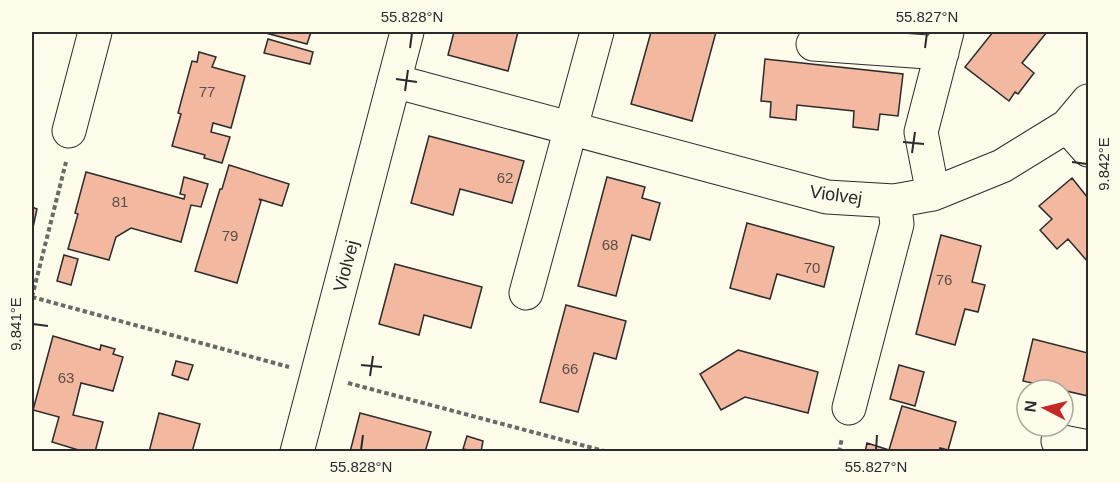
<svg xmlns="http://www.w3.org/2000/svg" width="1120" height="483" viewBox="0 0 1120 483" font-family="Helvetica,sans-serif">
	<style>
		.building { fill: #f2b8a0; stroke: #2b2b2b; stroke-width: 1.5 }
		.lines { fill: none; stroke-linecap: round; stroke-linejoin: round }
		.minor-casing { stroke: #2b2b2b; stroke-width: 35 }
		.path { stroke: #6a6964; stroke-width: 4; stroke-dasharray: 4.5 3; stroke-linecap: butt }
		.minor { stroke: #fdfbea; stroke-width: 33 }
		.ticks { fill: none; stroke: #2b2b2b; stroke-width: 2 }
		.labels { text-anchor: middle; stroke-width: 4.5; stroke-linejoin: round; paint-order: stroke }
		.number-label { font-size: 15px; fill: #5d4e48 }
		.street-label { font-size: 18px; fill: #2b2b2b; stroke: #fdfbea }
		.neatline { fill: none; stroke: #2b2b2b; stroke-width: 2 }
		.ticks-label { font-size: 15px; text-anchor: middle; fill: #2b2b2b }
	</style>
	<rect width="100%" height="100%" fill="#fdfbea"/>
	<path class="building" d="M 267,32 L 311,32 L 307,44 L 266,33 Z
		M 454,32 L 518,32 L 508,71 L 448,55 Z
		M 651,32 L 716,32 L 692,121 L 631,104 Z
		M 993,32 L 1047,32 L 1022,63 L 1034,73 L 1018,94 L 1015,92 L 1009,101 L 965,67 Z
		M 268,39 L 313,52 L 310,64 L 264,53 Z
		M 199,52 L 216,57 L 212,67 L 245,76 L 231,128 L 213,123 L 211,132 L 230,137 L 222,163 L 204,158 L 205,155 L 172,146 L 181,114 L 178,113 L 192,61 L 197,62 Z
		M 765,59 L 903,74 L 898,116 L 880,114 L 878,130 L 853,127 L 854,111 L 797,105 L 796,120 L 770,117 L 771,102 L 761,101 Z
		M 429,136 L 524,161 L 512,203 L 460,189 L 453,215 L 411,203 Z
		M 229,165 L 289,184 L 282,206 L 259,199 L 261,201 L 237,283 L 195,271 L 220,189 L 222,189 Z
		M 86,172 L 184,199 L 185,195 L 180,194 L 184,177 L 208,184 L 201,207 L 191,205 L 181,242 L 131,228 L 116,237 L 109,260 L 68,249 L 78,214 L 75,213 Z
		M 607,177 L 645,187 L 642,198 L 660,203 L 650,240 L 632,235 L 616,296 L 578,286 Z
		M 1072,178 L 1088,198 L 1088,262 L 1068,239 L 1057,249 L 1040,230 L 1052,219 L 1039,206 Z
		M 32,207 L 37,209 L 32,232 Z
		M 747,223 L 834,247 L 824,287 L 777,274 L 770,299 L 730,288 Z
		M 941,235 L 981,246 L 972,282 L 985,285 L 978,312 L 965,309 L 955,345 L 916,334 Z
		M 64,255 L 78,259 L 71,285 L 57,281 Z
		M 395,264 L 482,287 L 471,328 L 424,315 L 419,335 L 379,324 Z
		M 566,305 L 626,321 L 616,359 L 594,353 L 578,412 L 540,402 Z
		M 53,336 L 100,350 L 101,345 L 115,349 L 113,354 L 123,357 L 113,391 L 81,383 L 73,415 L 103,422 L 95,452 L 85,452 L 52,442 L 59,417 L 33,410 Z
		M 1033,339 L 1088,353 L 1088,396 L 1066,391 L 1063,403 L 1063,390 L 1040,390 L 1041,385 L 1023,381 Z
		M 738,350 L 818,372 L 808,413 L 745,397 L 721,410 L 700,374 Z
		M 176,361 L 193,365 L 188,380 L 172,375 Z
		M 899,365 L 924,372 L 915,406 L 890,399 Z
		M 902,406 L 956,422 L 948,450 L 940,448 L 939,452 L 865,452 L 867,443 L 889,450 Z
		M 159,413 L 200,424 L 192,452 L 149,452 Z
		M 360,413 L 431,432 L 425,452 L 350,452 Z
		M 467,436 L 483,441 L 481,452 L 463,449 Z"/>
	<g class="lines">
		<defs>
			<path id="minor" d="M 813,44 L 942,53
				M 394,81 L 827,197 L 894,201 L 933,194 L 1002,166 L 1067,126 L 1088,101
				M 1067,126 L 1088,150
				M 69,131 L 95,32
				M 933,194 L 921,132 L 947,32
				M 526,293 L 597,32
				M 849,408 L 897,224 L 894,201
				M 1058,441 L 1088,447
				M 297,452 L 407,32"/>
		</defs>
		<use href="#minor" class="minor-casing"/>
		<path class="path" d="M 32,297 L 289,367
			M 32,297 L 66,162
			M 348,383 L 608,452
			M 839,452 L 842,438"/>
		<use href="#minor" class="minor"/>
	</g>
	<path class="ticks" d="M 410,48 L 412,33M 925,48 L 927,33M 396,79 L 417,82M 405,91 L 408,70M 903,142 L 924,144M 912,153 L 915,132M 1072,162 L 1087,164M 33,324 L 48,326M 361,365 L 382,367M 370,376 L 373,356M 361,450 L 363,435M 876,450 L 877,435"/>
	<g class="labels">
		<g class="number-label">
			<text x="207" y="97">77</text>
			<text x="505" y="183">62</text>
			<text x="120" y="207">81</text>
			<text x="230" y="241">79</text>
			<text x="610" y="250">68</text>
			<text x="812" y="273">70</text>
			<text x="944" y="285">76</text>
			<text x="570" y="374">66</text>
			<text x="66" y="383">63</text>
		</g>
		<g class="street-label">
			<text transform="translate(836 195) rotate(8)" y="6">Violvej</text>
			<text transform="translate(346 266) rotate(-75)" y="6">Violvej</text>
		</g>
	</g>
	<rect width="1120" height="483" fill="none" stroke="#fdfbea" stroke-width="66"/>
	<g transform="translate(1045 408) rotate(277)"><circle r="28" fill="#fdfbea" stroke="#a9a89e" stroke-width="1.5"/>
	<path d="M0-4.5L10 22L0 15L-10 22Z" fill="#c62828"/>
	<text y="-9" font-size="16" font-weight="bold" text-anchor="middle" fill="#2b2b2b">N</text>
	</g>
	<rect x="33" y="33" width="1054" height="417" class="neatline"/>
	<g class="ticks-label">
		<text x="412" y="22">55.828°N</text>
		<text x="927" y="22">55.827°N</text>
		<text transform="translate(1104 164) rotate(-90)" y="5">9.842°E</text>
		<text transform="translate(16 324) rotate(-90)" y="5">9.841°E</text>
		<text x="361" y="472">55.828°N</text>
		<text x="876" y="472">55.827°N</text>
	</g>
</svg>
